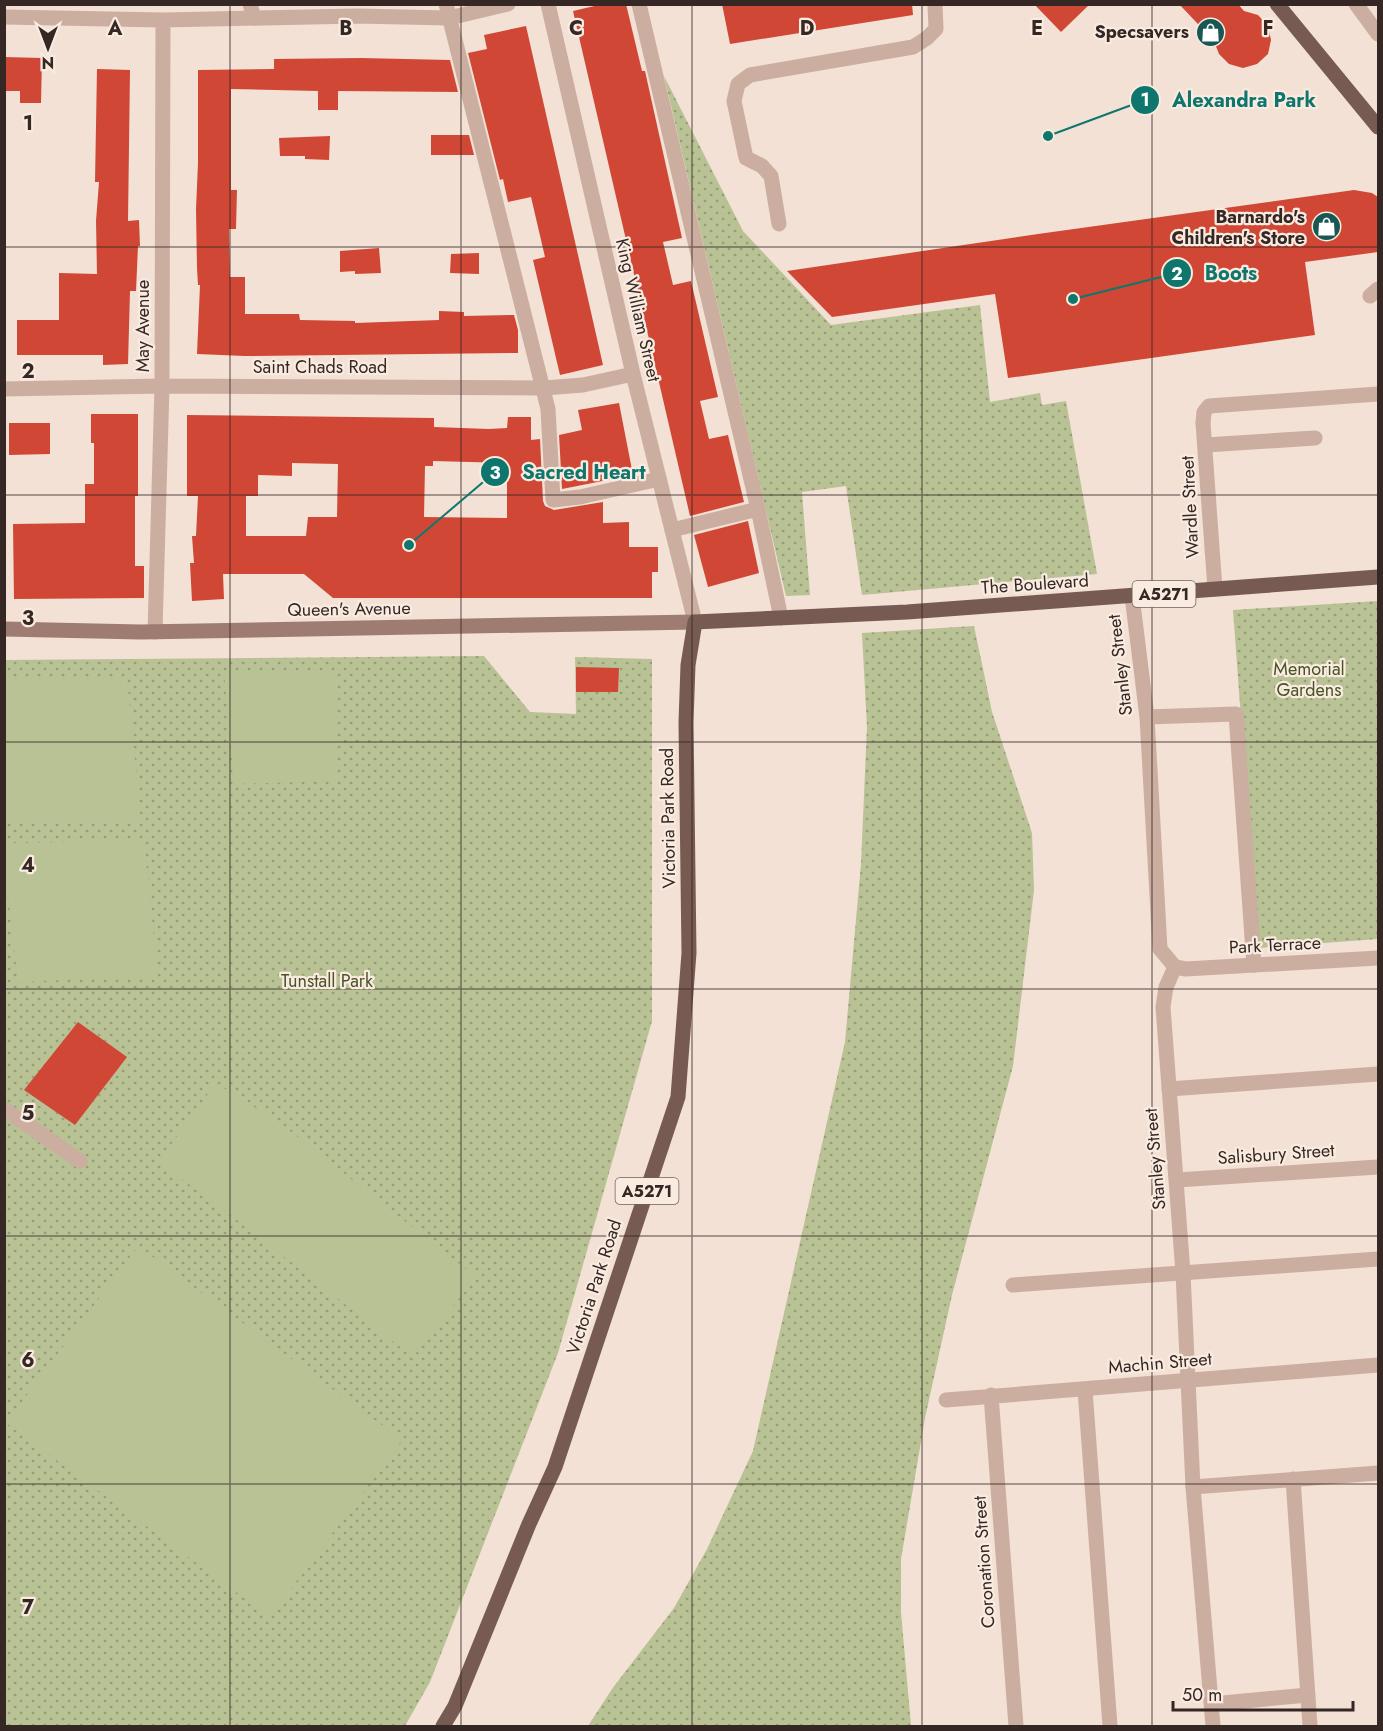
<svg xmlns="http://www.w3.org/2000/svg" width="1383" height="1731" viewBox="0 0 1383 1731" font-family="Jost,sans-serif">
	<style>
		.park { fill: url(#park-dots) }
		.pitch { fill: #b8c294 }
		.building { fill: #d04835; fill-rule: evenodd }
		.lines { fill: none; stroke-linecap: round; stroke-linejoin: round }
		.lane { stroke: #cbaea0; stroke-width: 15 }
		.street { stroke: #cbaea0; stroke-width: 15 }
		.secondary { stroke: #9e7c71; stroke-width: 15 }
		.primary { stroke: #775b53; stroke-width: 15 }
		.grid { fill: none; stroke: #342724; stroke-width: 1.5; stroke-opacity: 0.55 }
		.labels { text-anchor: middle; stroke-width: 4.5; stroke-linejoin: round; paint-order: stroke }
		.shield { fill: #faebe0; stroke: #6f625c; stroke-width: 1.5 }
		.shield-label { font-size: 16px; font-weight: bold; fill: #342724 }
		.poi-label { font-size: 18px; font-weight: bold; fill: #342724; stroke: #faebe0; text-anchor: end }
		.street-label { font-size: 18px; fill: #342724; stroke: #faebe0 }
		.park-label { font-size: 18px; fill: #485426; stroke: #faebe0 }
		.grid-label { font-size: 20px; text-anchor: middle; font-weight: bold; fill: #342724; stroke: #faebe0; stroke-width: 4.5; stroke-linejoin: round; paint-order: stroke }
		.leader { fill: none; stroke: #0f766e; stroke-width: 2 }
		.callout-dot { fill: #0f766e; stroke: #faebe0; stroke-width: 2 }
		.mark-label { font-size: 18px; text-anchor: middle; font-weight: bold; fill: #fff }
		.callout-label { font-size: 20px; text-anchor: middle; font-weight: bold; fill: #0f766e; stroke: #faebe0; stroke-width: 4.5; stroke-linejoin: round; paint-order: stroke }
	</style>
	<defs>
		<pattern id="park-dots" width="8" height="8" patternUnits="userSpaceOnUse" patternTransform="scale(1.5)"><rect width="8" height="8" fill="#b8c294"/><path d="M2 2h.1M6 6h.1" fill="none" stroke="#969e79" stroke-width="1.8" stroke-linecap="round"/></pattern>
	</defs>
	<rect width="100%" height="100%" fill="#f2e1d4"/>
	<path class="park" d="M 664,76 L 743,231 L 831,325 L 980,305 L 990,402 L 1040,393 L 1042,405 L 1066,401 L 1097,574 L 862,595 L 846,486 L 802,492 L 810,595 L 786,596 Z
		M 1378,601 L 1378,939 L 1258,948 L 1233,610 Z
		M 974,626 L 992,712 L 1032,833 L 1034,890 L 1013,1066 L 952,1295 L 925,1418 L 901,1559 L 901,1612 L 911,1726 L 588,1726 L 612,1689 L 674,1608 L 707,1549 L 753,1451 L 845,1042 L 861,864 L 867,727 L 862,633 Z
		M 484,656 L 530,712 L 576,714 L 575,657 L 652,659 L 652,1021 L 558,1353 L 430,1682 L 405,1726 L 5,1726 L 4,660 Z"/>
	<path class="pitch" d="M 336,672 L 337,781 L 234,784 L 224,673 Z
		M 127,678 L 141,823 L 5,824 L 5,679 Z
		M 144,841 L 158,976 L 18,982 L 5,870 L 5,843 Z
		M 216,1083 L 280,1123 L 476,1277 L 413,1357 L 215,1203 L 158,1162 Z
		M 138,1246 L 402,1440 L 270,1617 L 6,1423 Z"/>
	<path class="building" d="M 603,4 L 626,4 L 642,71 L 645,71 L 682,238 L 663,242 L 673,285 L 691,281 L 718,397 L 700,401 L 709,439 L 728,435 L 744,502 L 690,516 L 573,11 Z
		M 722,4 L 912,4 L 913,15 L 730,44 Z
		M 1034,4 L 1090,4 L 1061,32 Z
		M 1179,4 L 1238,4 L 1244,11 L 1258,15 L 1268,26 L 1271,40 L 1268,54 L 1257,64 L 1243,68 L 1229,64 L 1219,54 L 1214,41 Z
		M 526,26 L 603,365 L 560,375 L 533,260 L 545,257 L 531,197 L 508,202 L 503,179 L 500,180 L 468,53 L 487,49 L 484,35 Z
		M 4,57 L 42,58 L 41,103 L 20,103 L 20,91 L 4,91 Z
		M 361,58 L 450,60 L 458,92 L 338,91 L 338,110 L 318,110 L 318,91 L 231,89 L 231,190 L 237,190 L 236,229 L 229,229 L 230,277 L 245,277 L 245,314 L 299,314 L 300,320 L 355,321 L 355,323 L 439,320 L 439,311 L 464,312 L 464,316 L 514,315 L 518,330 L 518,353 L 245,356 L 197,354 L 200,285 L 198,285 L 197,268 L 196,209 L 198,163 L 198,70 L 274,69 L 274,59 Z
		M 97,69 L 130,70 L 128,221 L 139,220 L 140,246 L 138,246 L 136,291 L 130,291 L 128,364 L 103,365 L 103,355 L 17,355 L 17,320 L 59,320 L 59,273 L 97,274 L 96,221 L 99,182 L 95,182 Z
		M 431,135 L 469,135 L 474,155 L 431,155 Z
		M 330,136 L 329,160 L 305,159 L 305,156 L 280,156 L 279,138 Z
		M 1354,190 L 1372,193 L 1378,197 L 1378,252 L 1305,262 L 1315,335 L 1008,378 L 995,294 L 832,317 L 787,271 L 1038,234 Z
		M 379,248 L 381,273 L 355,274 L 355,271 L 340,272 L 340,251 Z
		M 479,253 L 479,274 L 450,273 L 451,254 Z
		M 619,403 L 633,475 L 562,489 L 559,435 L 582,430 L 578,410 Z
		M 91,414 L 138,414 L 138,496 L 135,496 L 135,566 L 144,566 L 144,598 L 14,599 L 13,524 L 85,523 L 85,484 L 94,484 L 94,443 L 91,443 Z
		M 187,415 L 434,418 L 434,427 L 489,429 L 507,428 L 508,417 L 531,417 L 531,440 L 540,439 L 543,501 L 545,506 L 554,510 L 603,502 L 603,523 L 629,522 L 629,547 L 658,547 L 658,572 L 652,572 L 652,598 L 333,598 L 304,574 L 223,574 L 224,599 L 192,601 L 190,563 L 194,563 L 192,536 L 196,536 L 198,496 L 187,496 ZM 433,461 L 507,463 L 507,518 L 424,517 L 425,466 L 433,466 ZM 292,463 L 338,464 L 337,517 L 308,517 L 306,536 L 246,536 L 246,496 L 258,496 L 258,475 L 292,476 Z
		M 9,423 L 50,423 L 50,454 L 9,455 Z
		M 748,521 L 759,573 L 708,587 L 694,535 Z
		M 576,667 L 619,668 L 618,692 L 576,692 Z
		M 78,1022 L 127,1057 L 75,1125 L 24,1090 Z"/>
	<g class="lines">
		<path class="lane" d="M 250,4 L 254,18
			M 446,4 L 548,409 L 553,500 L 580,497 L 659,479
			M 639,4 L 758,509 L 781,618
			M 1356,4 L 1378,34
			M 1370,296 L 1378,289
			M 1203,423 L 1204,412 L 1209,406 L 1378,394
			M 1206,445 L 1315,438
			M 672,530 L 758,509
			M 1147,717 L 1236,714 L 1254,965
			M 1169,1089 L 1378,1074
			M 4,1109 L 80,1161
			M 1013,1285 L 1378,1259
			M 1085,1390 L 1110,1726
			M 1293,1479 L 1310,1726
			M 1193,1487 L 1378,1473
			M 1212,1704 L 1308,1695"/>
		<path class="street" d="M 548,4 L 633,374 L 695,622
			M 4,17 L 163,20 L 357,16 L 449,18 L 508,4
			M 779,224 L 771,176 L 762,166 L 746,158 L 734,101 L 738,84 L 750,75 L 913,47 L 927,38 L 936,29 L 935,4
			M 4,389 L 162,386 L 544,388 L 583,385 L 633,374
			M 1203,423 L 1215,589
			M 1132,596 L 1147,717 L 1160,949 L 1175,967
			M 155,632 L 162,386 L 163,20
			M 1175,967 L 1166,987 L 1163,1007 L 1183,1273 L 1193,1487 L 1213,1726
			M 1175,967 L 1186,969 L 1378,958
			M 1177,1180 L 1378,1167
			M 991,1395 L 1016,1726
			M 946,1400 L 1378,1365"/>
		<path class="secondary" d="M 4,629 L 141,632 L 695,622"/>
		<path class="primary" d="M 1277,4 L 1378,127
			M 443,1726 L 455,1706 L 529,1524 L 555,1467 L 678,1097 L 689,953 L 686,722 L 688,665 L 695,622 L 907,612 L 1378,577"/>
	</g>
	<path class="grid" d="M 230,4 L 230,1726M 461,4 L 461,1726M 692,4 L 692,1726M 922,4 L 922,1726M 1152,4 L 1152,1726M 4,247 L 1378,247M 4,495 L 1378,495M 4,742 L 1378,742M 4,989 L 1378,989M 4,1236 L 1378,1236M 4,1484 L 1378,1484"/>
	<defs>
		<symbol id="shop-disc" viewBox="-11 -11 22 22"><circle r="9.5" fill="#175854" stroke="#faebe0"/><path d="M-5-2.5h2.3a2.7 3.5 0 0 1 5.4 0H5L5.5 6h-11ZM-1.5-2.5h3a1.5 2.3 0 0 0-3 0Z" fill="#fff"/></symbol>
	</defs>
	<g fill-rule="evenodd">
		<use href="#shop-disc" x="1194" y="16" width="33" height="33"/>
		<use href="#shop-disc" x="1310" y="210" width="33" height="33"/>
	</g>
	<g class="labels">
		<g class="shield">
			<rect x="1132.5" y="581" width="63" height="26" rx="4.5"/>
			<rect x="615.5" y="1178" width="63" height="26" rx="4.5"/>
		</g>
		<g class="shield-label">
			<text x="1164" y="600">A5271</text>
			<text x="647" y="1197">A5271</text>
		</g>
		<g class="poi-label">
			<text x="1189" y="38">Specsavers</text>
			<text x="1305" y="223">Barnardo's<tspan x="1305" dy="21">Children's Store</tspan></text>
		</g>
		<g class="street-label">
			<text transform="translate(638 310) rotate(77)" y="6">King William Street</text>
			<text transform="translate(143 326) rotate(-90)" y="6">May Avenue</text>
			<text x="320" y="373">Saint Chads Road</text>
			<text transform="translate(1190 507) rotate(-93)" y="6">Wardle Street</text>
			<text transform="translate(1035 584) rotate(-4)" y="6">The Boulevard</text>
			<text transform="translate(349 609) rotate(-1)" y="6">Queen's Avenue</text>
			<text transform="translate(1120 665) rotate(-97)" y="6">Stanley Street</text>
			<text transform="translate(668 818) rotate(-91)" y="6">Victoria Park Road</text>
			<text transform="translate(1275 945) rotate(-3)" y="6">Park Terrace</text>
			<text transform="translate(1276 1154) rotate(-4)" y="6">Salisbury Street</text>
			<text transform="translate(1155 1159) rotate(-95)" y="6">Stanley Street</text>
			<text transform="translate(594 1287) rotate(-72)" y="6">Victoria Park Road</text>
			<text transform="translate(1160 1363) rotate(-5)" y="6">Machin Street</text>
			<text transform="translate(984 1562) rotate(-94)" y="6">Coronation Street</text>
		</g>
		<g class="park-label">
			<text x="1309" y="675">Memorial<tspan x="1309" dy="21">Gardens</tspan></text>
			<text x="327" y="987">Tunstall Park</text>
		</g>
	</g>
	<g class="grid-label">
		<text x="115" y="35">A</text>
		<text x="346" y="35">B</text>
		<text x="576" y="35">C</text>
		<text x="807" y="35">D</text>
		<text x="1037" y="35">E</text>
		<text x="1268" y="35">F</text>
		<text x="28" y="130">1</text>
		<text x="28" y="378">2</text>
		<text x="28" y="625">3</text>
		<text x="28" y="872">4</text>
		<text x="28" y="1120">5</text>
		<text x="28" y="1367">6</text>
		<text x="28" y="1614">7</text>
	</g>
	<path class="leader" d="M1048 136L1145 100M1073 299L1177 273M409 545L495 472"/>
	<g class="callout-dot">
		<circle cx="1048" cy="136" r="6"/>
		<circle cx="1073" cy="299" r="6"/>
		<circle cx="409" cy="545" r="6"/>
		<circle cx="1145" cy="100" r="15"/>
		<circle cx="1177" cy="273" r="15"/>
		<circle cx="495" cy="472" r="15"/>
	</g>
	<g class="mark-label">
		<text x="1145" y="106">1</text>
		<text x="1177" y="280">2</text>
		<text x="495" y="479">3</text>
	</g>
	<g class="callout-label">
		<text x="1244" y="107">Alexandra Park</text>
		<text x="1231" y="280">Boots</text>
		<text x="584" y="479">Sacred Heart</text>
	</g>
	<rect width="1383" height="1731" fill="none" stroke="#342724" stroke-width="12"/>
	<g transform="translate(48 48) rotate(180)" stroke="#faebe0" stroke-width="4.5" paint-order="stroke">
	<path d="M0-4.5L10 22L0 15L-10 22Z" fill="#342724"/>
	<text y="-9" font-size="16" font-weight="bold" text-anchor="middle" fill="#342724">N</text>
	</g>
	<path d="M1173 1701v9h180v-9" fill="none" stroke="#342724" stroke-width="3"/>
	<text x="1182" y="1701" font-size="18" fill="#342724" stroke="#faebe0" stroke-width="4.5" paint-order="stroke">50 m</text>
</svg>
